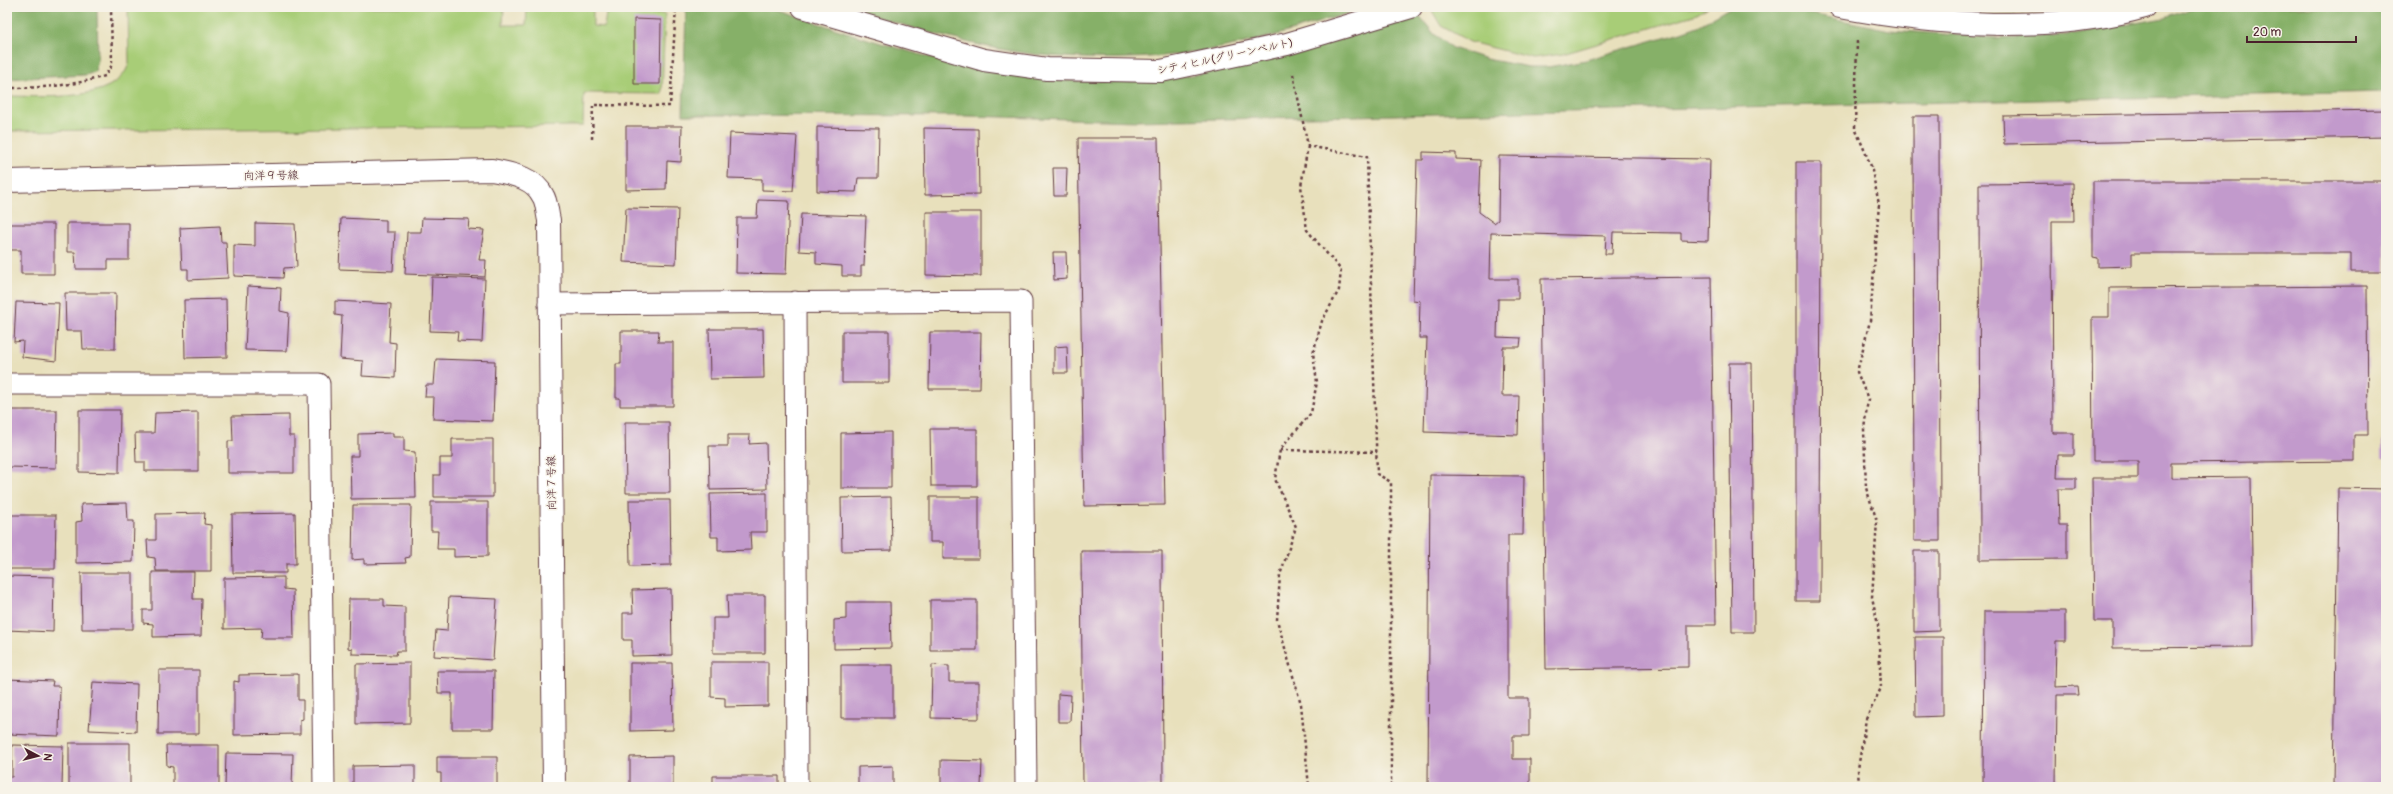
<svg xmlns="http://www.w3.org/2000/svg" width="2393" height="794" viewBox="0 0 2393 794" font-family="Pangolin,'Klee One',sans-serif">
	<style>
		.green { fill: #a8cd77; stroke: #797651 }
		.forest { fill: #86b068; stroke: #68684a }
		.building { fill: #c29acc }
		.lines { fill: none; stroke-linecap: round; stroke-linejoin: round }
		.service-casing { stroke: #623c41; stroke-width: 23 }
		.pedestrian-casing { stroke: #623c41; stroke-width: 24 }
		.tertiary-casing { stroke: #623c41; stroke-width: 24 }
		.path { stroke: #623c41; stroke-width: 2.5; stroke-dasharray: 3 3; stroke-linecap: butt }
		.service { stroke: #fff; stroke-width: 21 }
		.pedestrian { stroke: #fff; stroke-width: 22 }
		.tertiary { stroke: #fff; stroke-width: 22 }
		.labels { text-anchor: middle; stroke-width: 3; stroke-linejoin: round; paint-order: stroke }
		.street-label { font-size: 11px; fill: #4a1f2b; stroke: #f7f3e8 }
	</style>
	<rect width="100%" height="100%" fill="#f7f3e8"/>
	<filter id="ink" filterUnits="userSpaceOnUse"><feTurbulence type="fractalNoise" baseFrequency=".025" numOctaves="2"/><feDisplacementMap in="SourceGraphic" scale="8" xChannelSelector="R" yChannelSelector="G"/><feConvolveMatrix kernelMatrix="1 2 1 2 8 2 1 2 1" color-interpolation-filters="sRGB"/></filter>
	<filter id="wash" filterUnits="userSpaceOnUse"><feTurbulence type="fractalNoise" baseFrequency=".012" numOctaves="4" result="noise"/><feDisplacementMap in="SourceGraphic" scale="16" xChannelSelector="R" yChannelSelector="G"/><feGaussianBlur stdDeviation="0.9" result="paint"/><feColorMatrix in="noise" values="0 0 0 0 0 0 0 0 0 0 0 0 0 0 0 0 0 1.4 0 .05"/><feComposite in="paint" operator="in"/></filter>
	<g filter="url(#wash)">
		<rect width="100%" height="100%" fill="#e8e0bc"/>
		<path class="green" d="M 128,7 L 504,7 L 503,25 L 526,25 L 527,7 L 593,7 L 593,26 L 604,27 L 606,13 L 665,14 L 662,94 L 584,93 L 583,126 L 7,131 L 7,96 C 41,96 115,104 129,64 Z
			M 1439,7 L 1708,7 L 1697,14 L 1664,24 L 1563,54 L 1533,58 L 1470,42 L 1441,26 L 1431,9 Z
			M 1919,7 L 2096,7 C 2037,15 1979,13 1919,7 Z"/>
		<path class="forest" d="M 7,7 L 97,7 L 98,60 L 95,72 L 86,75 L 7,79 Z
			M 686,7 C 711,7 742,3 766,7 C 787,11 809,21 830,27 C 884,44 938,62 994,72 C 1152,100 1271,64 1418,14 L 1434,34 L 1453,48 L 1486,59 L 1529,67 L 1548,67 L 1586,60 L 1681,32 L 1698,26 L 1731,7 L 1777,7 L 1890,30 L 1996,38 L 2066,35 L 2164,18 L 2197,7 L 2386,7 L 2386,92 L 1137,121 L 967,116 L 683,115 Z
			M 844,7 L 1368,7 C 1332,18 1297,30 1261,39 C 1171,62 1075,65 984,46 C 937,36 891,21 844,7 Z"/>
		<g id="blocks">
			<path class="building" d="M 634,19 L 661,20 L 660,84 L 634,84 Z
				M 2386,110 L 2386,137 L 2004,144 L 2003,116 Z
				M 1913,116 L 1939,116 L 1940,541 L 1914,541 Z
				M 626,126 L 682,126 L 681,162 L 667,161 L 666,189 L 626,190 Z
				M 817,127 L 879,128 L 878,178 L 858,178 L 856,192 L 817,191 Z
				M 924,128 L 978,129 L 979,194 L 925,195 Z
				M 730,133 L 797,136 L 793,191 L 762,190 L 762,179 L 728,178 Z
				M 1078,138 L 1158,138 L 1165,505 L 1084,506 Z
				M 1423,152 L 1456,153 L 1456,159 L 1481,160 L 1479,212 L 1494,223 L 1498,220 L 1499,156 L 1710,159 L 1708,241 L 1681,240 L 1681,233 L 1613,232 L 1612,254 L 1605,254 L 1606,236 L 1491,233 L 1490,279 L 1518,279 L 1518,299 L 1498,299 L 1497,337 L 1521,338 L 1520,347 L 1503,347 L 1502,396 L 1519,396 L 1518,435 L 1424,432 L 1427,338 L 1419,338 L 1420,301 L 1413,300 L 1417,160 L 1423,160 Z
				M 1796,162 L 1821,162 L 1820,601 L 1796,601 Z
				M 1053,168 L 1067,168 L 1066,196 L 1054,196 Z
				M 2093,181 L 2386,181 L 2385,272 L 2351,272 L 2351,253 L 2132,253 L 2132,266 L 2098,267 L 2098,258 L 2093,257 Z
				M 2073,183 L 2074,221 L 2052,221 L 2053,433 L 2074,433 L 2074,455 L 2058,455 L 2057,478 L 2076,478 L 2076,489 L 2058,489 L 2059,525 L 2067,525 L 2067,559 L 1980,560 L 1979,184 Z
				M 758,200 L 789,201 L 786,274 L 736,273 L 737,218 L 757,218 Z
				M 626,208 L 678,209 L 676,264 L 623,262 Z
				M 926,212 L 981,212 L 981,276 L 926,275 Z
				M 801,214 L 866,216 L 864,266 L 861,266 L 861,276 L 842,276 L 842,266 L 816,264 L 816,252 L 799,251 Z
				M 341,218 L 386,220 L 386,232 L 395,232 L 393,271 L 339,269 Z
				M 422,218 L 469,219 L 468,229 L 484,230 L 479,260 L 486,260 L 485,277 L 405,274 L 407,232 L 421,232 Z
				M 67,223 L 129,223 L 129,260 L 108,260 L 108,269 L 76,269 L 75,252 L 67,252 Z
				M 255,223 L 295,224 L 297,267 L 284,268 L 283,278 L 234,276 L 234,245 L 255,246 Z
				M 7,224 L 54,224 L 54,274 L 21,274 L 21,250 L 7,250 Z
				M 220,226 L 221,242 L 226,242 L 228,278 L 188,280 L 188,269 L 182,269 L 180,228 Z
				M 1053,252 L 1066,252 L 1067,279 L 1054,280 Z
				M 432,277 L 485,279 L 482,342 L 457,341 L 458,332 L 430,331 Z
				M 1711,277 L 1716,625 L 1688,625 L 1688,667 L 1546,669 L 1541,279 Z
				M 248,286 L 281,288 L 280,311 L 289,313 L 287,351 L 245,350 Z
				M 2367,286 L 2368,435 L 2354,435 L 2354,461 L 2171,463 L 2171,478 L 2251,477 L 2253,647 L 2113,648 L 2113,621 L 2094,621 L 2092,478 L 2138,478 L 2138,461 L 2093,461 L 2092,317 L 2109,317 L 2109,288 Z
				M 65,293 L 116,293 L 115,349 L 83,349 L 82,331 L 66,331 Z
				M 226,299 L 227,357 L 185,358 L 184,300 Z
				M 335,301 L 391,304 L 389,342 L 396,343 L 395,378 L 362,376 L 363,361 L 340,359 L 342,316 L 335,315 Z
				M 16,302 L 59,303 L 56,361 L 22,357 L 23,341 L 14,342 Z
				M 709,329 L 763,329 L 764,378 L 710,379 Z
				M 621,331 L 659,331 L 658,342 L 673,342 L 673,406 L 620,406 L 620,398 L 616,398 L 616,364 L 621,364 Z
				M 842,331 L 889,331 L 889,383 L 842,383 Z
				M 930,332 L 981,332 L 980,389 L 929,389 Z
				M 1067,346 L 1068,373 L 1054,373 L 1054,347 Z
				M 436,359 L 495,361 L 493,421 L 433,419 L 434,397 L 425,397 L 426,385 L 434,385 Z
				M 1729,363 L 1752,363 L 1754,632 L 1732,632 Z
				M 7,410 L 57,410 L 56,468 L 7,467 Z
				M 79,410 L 120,410 L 119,473 L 79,472 Z
				M 198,412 L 198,471 L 145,471 L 145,462 L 136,462 L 135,433 L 154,433 L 155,413 Z
				M 289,415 L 289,436 L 294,436 L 294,473 L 228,473 L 228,441 L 233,441 L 232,416 Z
				M 625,422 L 669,422 L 670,493 L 626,493 Z
				M 930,429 L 977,429 L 977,486 L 931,486 Z
				M 891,432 L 891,488 L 841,488 L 841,433 Z
				M 393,433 L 393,437 L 404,437 L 404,451 L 415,452 L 416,498 L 351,499 L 350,456 L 358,456 L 358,434 Z
				M 728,435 L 750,435 L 749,444 L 766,443 L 767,489 L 710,490 L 709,446 L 728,446 Z
				M 452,439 L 493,439 L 493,497 L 434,497 L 434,475 L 440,475 L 440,458 L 452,458 Z
				M 2382,439 L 2386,439 L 2386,459 L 2382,459 Z
				M 1430,475 L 1524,476 L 1523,535 L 1508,535 L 1508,698 L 1529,698 L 1529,736 L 1513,736 L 1513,759 L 1530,759 L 1530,787 L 1428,787 Z
				M 2338,488 L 2386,489 L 2386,787 L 2334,787 Z
				M 767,493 L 767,532 L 750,532 L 751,550 L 718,551 L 718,537 L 711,537 L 710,494 Z
				M 891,497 L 892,550 L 842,551 L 841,498 Z
				M 930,497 L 979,497 L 979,559 L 943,559 L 943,542 L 930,542 Z
				M 629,500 L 670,500 L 671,565 L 630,566 Z
				M 431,502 L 488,502 L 488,556 L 454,557 L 454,549 L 437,549 L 438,531 L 431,531 Z
				M 127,503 L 128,521 L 134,521 L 133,562 L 76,563 L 76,522 L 82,521 L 81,504 Z
				M 353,505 L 411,505 L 410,557 L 405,558 L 406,563 L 364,564 L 364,559 L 352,560 Z
				M 205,513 L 204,524 L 211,525 L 211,571 L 156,571 L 155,558 L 148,557 L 147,540 L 156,540 L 156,514 Z
				M 295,513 L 296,564 L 286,564 L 286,573 L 233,573 L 232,514 Z
				M 7,515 L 56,515 L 55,569 L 7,569 Z
				M 1081,551 L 1162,551 L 1163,787 L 1083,787 Z
				M 1914,551 L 1939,551 L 1939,631 L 1914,632 Z
				M 152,572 L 194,572 L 193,599 L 202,599 L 201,636 L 153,637 L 153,624 L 143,623 L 143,610 L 152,610 Z
				M 81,573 L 133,573 L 133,629 L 82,629 Z
				M 7,576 L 54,577 L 53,632 L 7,630 Z
				M 284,577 L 284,589 L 293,590 L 294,638 L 261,638 L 262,628 L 224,629 L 224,578 Z
				M 671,589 L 672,655 L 632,656 L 632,640 L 623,640 L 623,613 L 633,613 L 632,590 Z
				M 727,595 L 765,595 L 765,653 L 713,653 L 713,618 L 728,618 Z
				M 449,597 L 497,599 L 493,660 L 434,656 L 436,630 L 447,631 Z
				M 349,599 L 384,599 L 384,606 L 405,607 L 405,651 L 397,651 L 396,655 L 352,654 L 352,649 L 348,648 Z
				M 930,600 L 977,600 L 977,650 L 930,650 Z
				M 846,602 L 890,602 L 891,648 L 834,649 L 834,620 L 846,619 Z
				M 1984,611 L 2065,611 L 2065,641 L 2056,641 L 2055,687 L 2078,686 L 2079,695 L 2057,695 L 2056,787 L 1983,787 Z
				M 1915,637 L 1943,637 L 1943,716 L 1916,717 Z
				M 711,662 L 768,662 L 768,706 L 725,707 L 725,698 L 711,697 Z
				M 410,663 L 410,723 L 356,724 L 356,664 Z
				M 630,663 L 672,663 L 673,730 L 630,731 Z
				M 841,665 L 893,665 L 893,718 L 841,718 Z
				M 932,665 L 949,666 L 949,682 L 979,682 L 979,719 L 931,718 Z
				M 159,670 L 199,670 L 199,734 L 158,734 Z
				M 437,671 L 494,671 L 493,729 L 452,729 L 452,693 L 438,693 Z
				M 298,674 L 298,700 L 303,700 L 303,719 L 300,720 L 300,734 L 234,735 L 234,681 L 239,682 L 239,675 Z
				M 7,679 L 53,681 L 52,686 L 60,686 L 59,736 L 7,734 Z
				M 93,682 L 137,684 L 136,732 L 89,730 Z
				M 1058,694 L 1071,695 L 1070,722 L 1058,722 Z
				M 69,743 L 130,743 L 130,787 L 69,787 Z
				M 12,745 L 63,746 L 62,787 L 7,787 L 7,777 L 12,777 Z
				M 166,745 L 219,745 L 219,787 L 173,787 L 173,767 L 167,766 Z
				M 226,753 L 293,754 L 292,787 L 225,787 Z
				M 673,756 L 673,787 L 630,787 L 630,757 Z
				M 437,757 L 497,757 L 497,787 L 441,787 L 441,773 L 437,773 Z
				M 941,760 L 982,761 L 981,787 L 941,787 Z
				M 415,765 L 415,787 L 353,787 L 353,766 Z
				M 893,766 L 893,787 L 838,787 L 838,785 L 858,785 L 858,767 Z
				M 713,776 L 779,776 L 779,787 L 713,787 Z
				M 1059,783 L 1072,783 L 1072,787 L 1059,787 Z"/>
		</g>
	</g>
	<g filter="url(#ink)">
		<use href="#blocks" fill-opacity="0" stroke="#623c41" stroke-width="1"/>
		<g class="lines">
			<defs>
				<path id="service" d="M 795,302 L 797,787
					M 549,304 L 1021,301 L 1026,787
					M 7,384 L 319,384 L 324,787"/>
				<path id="pedestrian" d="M 803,7 L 984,60 L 1047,69 L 1161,71 L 1287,44 L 1411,7
					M 1840,7 C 1935,25 2050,34 2145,7"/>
				<path id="tertiary" d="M 7,181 L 492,170 C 511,174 534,177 543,196 C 547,202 547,213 549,220 L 554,787"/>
			</defs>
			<use href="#service" class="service-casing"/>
			<use href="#pedestrian" class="pedestrian-casing"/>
			<use href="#tertiary" class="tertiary-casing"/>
			<path class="path" d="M 1857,41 L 1855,128 L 1871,166 L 1879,204 L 1870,321 L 1857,372 L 1868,399 L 1864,429 L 1866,488 L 1877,521 L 1872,597 L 1878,625 L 1881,688 L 1866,719 L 1858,769 L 1859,787
				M 1293,74 L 1308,146 L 1367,157 L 1377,474 L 1391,482 L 1391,787
				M 7,88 C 41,88 72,86 105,76 L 112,65 L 111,7
				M 592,139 L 593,105 L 670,106 L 676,7
				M 1308,146 L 1301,186 L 1307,230 L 1341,270 L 1339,290 L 1322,321 L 1313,353 L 1317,382 L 1311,413 L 1280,450 L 1275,479 L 1296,527 L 1280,575 L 1277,620 L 1301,704 L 1309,787
				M 1280,450 L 1377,452"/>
			<use href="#service" class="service"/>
			<use href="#pedestrian" class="pedestrian"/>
			<use href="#tertiary" class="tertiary"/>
		</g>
	</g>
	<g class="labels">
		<g class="street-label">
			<text transform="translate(1225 56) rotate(-12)" y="4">シティヒル(グリーンベルト)</text>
			<text transform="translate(271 175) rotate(-1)" y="4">向洋９号線</text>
			<text transform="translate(551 483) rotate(-91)" y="4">向洋７号線</text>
		</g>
	</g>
	<rect width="2393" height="794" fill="none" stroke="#f7f3e8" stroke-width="24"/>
	<g transform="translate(38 756) rotate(97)" stroke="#f7f3e8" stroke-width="3" paint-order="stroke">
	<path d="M0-3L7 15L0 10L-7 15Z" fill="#4a1f2b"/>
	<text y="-6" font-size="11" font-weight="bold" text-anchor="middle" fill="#4a1f2b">N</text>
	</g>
	<path d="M2247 36v6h109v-6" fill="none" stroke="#4a1f2b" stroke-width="2"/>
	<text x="2253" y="36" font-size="12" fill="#4a1f2b" stroke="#f7f3e8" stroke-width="3" paint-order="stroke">20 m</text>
</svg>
